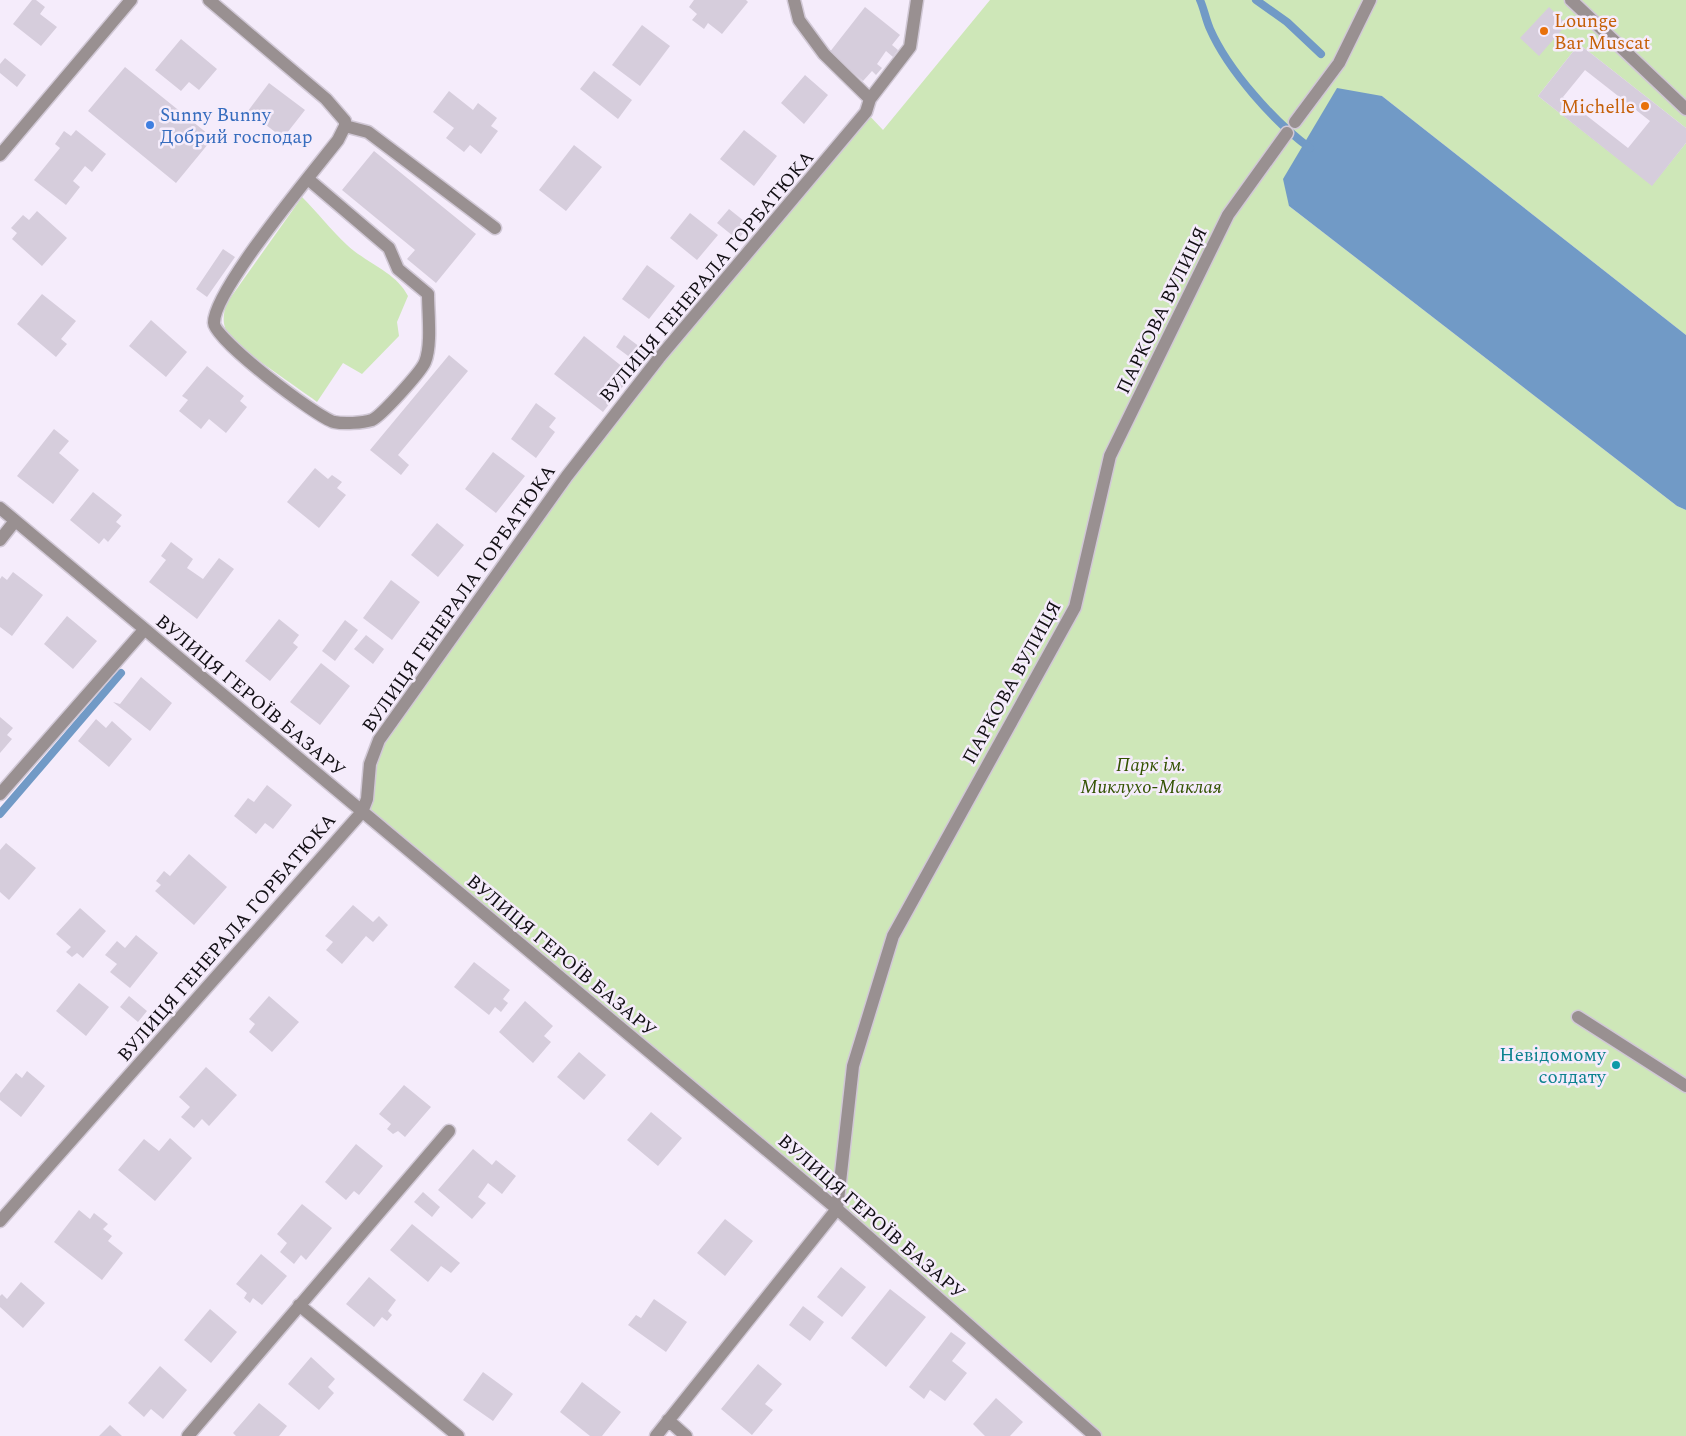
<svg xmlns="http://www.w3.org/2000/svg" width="1686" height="1436" viewBox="0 0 1686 1436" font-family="Spectral,serif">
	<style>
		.green { fill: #cee7b8 }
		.water { fill: #719ac6 }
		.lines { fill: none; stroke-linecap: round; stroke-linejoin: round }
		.stream { stroke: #719ac6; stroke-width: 8 }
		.building { fill: #d6cddc; fill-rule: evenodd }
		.minor-casing { stroke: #d1c8d6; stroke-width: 15 }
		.minor { stroke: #999091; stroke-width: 12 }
		.food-dot { fill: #e8710a; stroke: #f5ecfb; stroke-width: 2 }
		.shop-dot { fill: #3f7fe0; stroke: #f5ecfb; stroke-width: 2 }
		.culture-dot { fill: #0f9aa8; stroke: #f5ecfb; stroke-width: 2 }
		.labels { text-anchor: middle; stroke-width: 5; stroke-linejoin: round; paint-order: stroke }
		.food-label { font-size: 19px; fill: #c56008; stroke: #f5ecfb; text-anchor: start }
		.shop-label { font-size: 19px; fill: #366cbe; stroke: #f5ecfb; text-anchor: start }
		.street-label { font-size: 19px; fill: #110e13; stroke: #f5ecfb }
		.park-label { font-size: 19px; font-style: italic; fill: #325200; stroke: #f5ecfb }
		.culture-label { font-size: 19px; fill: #0d838f; stroke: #f5ecfb; text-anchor: end }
	</style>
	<rect width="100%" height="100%" fill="#f5ecfb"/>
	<path class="green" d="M 990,0 L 1686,0 L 1686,128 L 1579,44 L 1538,96 L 1652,185 L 1686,143 L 1686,335 L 1382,96 L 1289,206 L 1677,506 L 1686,510 L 1686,1436 L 1095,1436 L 362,812 L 370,764 L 567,476 L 866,112 L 883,130 Z
		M 302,197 C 317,212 331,230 347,245 C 366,263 396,272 408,296 L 397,322 L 399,336 L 362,374 L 343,363 L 317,402 C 300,389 233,346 226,330 C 222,321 224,313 226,304 Z"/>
	<path class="water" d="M 1337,88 L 1382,96 L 1686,335 L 1686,510 L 1677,506 L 1289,206 L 1283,179 Z"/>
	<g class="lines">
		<path class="stream" d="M 1200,0 C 1204,9 1206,20 1210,29 C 1228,70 1274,122 1310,148
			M 1256,0 L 1287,22 L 1321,54
			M 0,814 L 121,673"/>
	</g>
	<path class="building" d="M 32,0 L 36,0 L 45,7 L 40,14 L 57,27 L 41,46 L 13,24 Z
		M 694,0 L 746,0 L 748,2 L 722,34 L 708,23 L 704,29 L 692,20 L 697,14 L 689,7 Z
		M 865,7 L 900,35 L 892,45 L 898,50 L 893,57 L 886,51 L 877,64 L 882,68 L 876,75 L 872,71 L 863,81 L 829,53 Z
		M 1549,7 L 1567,24 L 1539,56 L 1520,38 Z
		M 642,25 L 670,46 L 640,86 L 612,65 Z
		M 181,39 L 217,69 L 199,90 L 189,82 L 181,91 L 155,70 Z
		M 1579,44 L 1686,128 L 1686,143 L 1652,186 L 1538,96 ZM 1585,70 L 1650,121 L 1628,148 L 1563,97 Z
		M 5,58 L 26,75 L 17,87 L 0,73 L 0,64 Z
		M 125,67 L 213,138 L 176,183 L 88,111 Z
		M 594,71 L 632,100 L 618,119 L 580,89 Z
		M 805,75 L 828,95 L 804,124 L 781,103 Z
		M 269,83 L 305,110 L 283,138 L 248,111 Z
		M 449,91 L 473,110 L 478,103 L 497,118 L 491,126 L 498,131 L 481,154 L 470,145 L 464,152 L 446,138 L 454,128 L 433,112 Z
		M 76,130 L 106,154 L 92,172 L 85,166 L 73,181 L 80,187 L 66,205 L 34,180 L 60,148 L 55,144 L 64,131 L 71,136 Z
		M 744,130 L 777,156 L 754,186 L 720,159 Z
		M 574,145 L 602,167 L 566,211 L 539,190 Z
		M 374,151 L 476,234 L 436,283 L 407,259 L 415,250 L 342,190 Z
		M 729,209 L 749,225 L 738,240 L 717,223 Z
		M 37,211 L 67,238 L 42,266 L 12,239 L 17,233 L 11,228 L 23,215 L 29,220 Z
		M 690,213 L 718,235 L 697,260 L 670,238 Z
		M 223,249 L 235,257 L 207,297 L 196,289 Z
		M 647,265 L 675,286 L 649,319 L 622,299 Z
		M 42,294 L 76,321 L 61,339 L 67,344 L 56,357 L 17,324 Z
		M 151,320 L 187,352 L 166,377 L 129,346 Z
		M 624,335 L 648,353 L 639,364 L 616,347 Z
		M 584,336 L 624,368 L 616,379 L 624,385 L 603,412 L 554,374 Z
		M 449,355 L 468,371 L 398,455 L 409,465 L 401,475 L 370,450 Z
		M 207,366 L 244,396 L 240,401 L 247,407 L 226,433 L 209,419 L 201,429 L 179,411 L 188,400 L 182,396 Z
		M 536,403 L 556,418 L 549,427 L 555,432 L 536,458 L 511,439 Z
		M 54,429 L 69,441 L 59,453 L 79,470 L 53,504 L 17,476 Z
		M 493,452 L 525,476 L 496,513 L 465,489 Z
		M 315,468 L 328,479 L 332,475 L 342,482 L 337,488 L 346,495 L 319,528 L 287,502 Z
		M 93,492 L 122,515 L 116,522 L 121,526 L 108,542 L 104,538 L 99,544 L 70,520 Z
		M 437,523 L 464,545 L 438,577 L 411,555 Z
		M 171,542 L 193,559 L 187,568 L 203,579 L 219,558 L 234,569 L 197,619 L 149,582 L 166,560 L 161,556 Z
		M 13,572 L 43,595 L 12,636 L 0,627 L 0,579 L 2,576 L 7,580 Z
		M 391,580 L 420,602 L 392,640 L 363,618 Z
		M 67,616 L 97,641 L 73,669 L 44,644 Z
		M 279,619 L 299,635 L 293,643 L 298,647 L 270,681 L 245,661 Z
		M 345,620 L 358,630 L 335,661 L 322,651 Z
		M 366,635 L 384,649 L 373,664 L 354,649 Z
		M 321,663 L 350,686 L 320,725 L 290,702 Z
		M 141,677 L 172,703 L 150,731 L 113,702 L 120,704 Z
		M 0,717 L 13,728 L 7,735 L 12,739 L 0,753 Z
		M 96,719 L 106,728 L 112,721 L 132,739 L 109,767 L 78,741 Z
		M 267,785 L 292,805 L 273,829 L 265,823 L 256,834 L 234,816 L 248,798 L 254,802 Z
		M 6,843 L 36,868 L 9,900 L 0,892 L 0,850 Z
		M 189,854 L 227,887 L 194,925 L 155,891 L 161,885 L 156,881 L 164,871 L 170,876 Z
		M 353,905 L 373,922 L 379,916 L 388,925 L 373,942 L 366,936 L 342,964 L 326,950 L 333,942 L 325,936 Z
		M 80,908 L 106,931 L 83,958 L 77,953 L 72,957 L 66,952 L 71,947 L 56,934 Z
		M 136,935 L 158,953 L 130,988 L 110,972 L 117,964 L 105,955 L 117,941 L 125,948 Z
		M 474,962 L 510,990 L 503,999 L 508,1003 L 501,1012 L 495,1007 L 489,1015 L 454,987 Z
		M 79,983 L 109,1007 L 86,1036 L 56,1011 Z
		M 129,996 L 147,1011 L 138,1022 L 120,1007 Z
		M 269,996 L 299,1022 L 272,1052 L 249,1032 L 255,1024 L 249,1019 Z
		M 525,1001 L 553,1026 L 544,1036 L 551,1042 L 533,1063 L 499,1032 Z
		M 579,1052 L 606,1075 L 584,1100 L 557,1077 Z
		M 206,1067 L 237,1095 L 209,1126 L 202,1119 L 194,1128 L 181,1117 L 190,1107 L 179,1097 Z
		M 27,1071 L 45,1086 L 21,1117 L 0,1100 L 0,1093 L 16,1073 L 22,1078 Z
		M 404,1085 L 431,1107 L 405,1137 L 398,1131 L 393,1134 L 387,1129 L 391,1124 L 379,1114 Z
		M 651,1112 L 682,1138 L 658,1166 L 627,1140 Z
		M 170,1138 L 192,1158 L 155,1201 L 118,1170 L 144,1139 L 159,1151 Z
		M 356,1144 L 383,1166 L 359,1195 L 354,1191 L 346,1200 L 325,1182 Z
		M 473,1149 L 492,1165 L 496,1160 L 516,1176 L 502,1194 L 488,1183 L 478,1197 L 486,1203 L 472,1219 L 438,1190 Z
		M 423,1192 L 440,1207 L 432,1217 L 414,1202 Z
		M 302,1204 L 332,1228 L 306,1260 L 301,1255 L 294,1264 L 280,1252 L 287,1243 L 277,1234 Z
		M 79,1210 L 90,1219 L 94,1213 L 108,1224 L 103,1229 L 112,1236 L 108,1241 L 123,1253 L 102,1280 L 54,1242 Z
		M 725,1219 L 753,1241 L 725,1276 L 697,1253 Z
		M 412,1224 L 460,1263 L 451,1273 L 441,1266 L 428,1282 L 390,1250 Z
		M 261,1254 L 287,1276 L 262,1305 L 253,1298 L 250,1303 L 244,1298 L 247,1293 L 236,1284 Z
		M 841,1267 L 866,1287 L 842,1317 L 817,1297 Z
		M 369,1277 L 396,1300 L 388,1311 L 392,1315 L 387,1321 L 382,1317 L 374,1327 L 346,1304 Z
		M 21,1282 L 45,1303 L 23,1328 L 0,1307 L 0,1296 L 2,1294 L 7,1299 Z
		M 890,1289 L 926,1317 L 886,1367 L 851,1338 Z
		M 654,1299 L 687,1322 L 666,1352 L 628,1325 L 636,1315 L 641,1318 Z
		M 803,1306 L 824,1322 L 810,1341 L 789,1325 Z
		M 210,1309 L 237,1332 L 211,1363 L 184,1340 Z
		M 951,1332 L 966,1343 L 952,1361 L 967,1373 L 945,1401 L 930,1390 L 924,1399 L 909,1387 Z
		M 311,1357 L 335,1379 L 328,1387 L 334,1393 L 319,1410 L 288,1384 Z
		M 758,1364 L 782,1384 L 765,1404 L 773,1410 L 752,1435 L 721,1409 Z
		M 160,1366 L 187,1390 L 163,1419 L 151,1409 L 144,1417 L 128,1403 Z
		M 483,1372 L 513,1394 L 493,1421 L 463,1400 Z
		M 582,1382 L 621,1412 L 602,1436 L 590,1436 L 560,1412 Z
		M 996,1398 L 1023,1422 L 1010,1436 L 985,1436 L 973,1424 Z
		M 259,1403 L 287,1426 L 279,1436 L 236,1436 L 233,1433 Z
		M 110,1425 L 122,1436 L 99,1436 Z"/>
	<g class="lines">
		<defs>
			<path id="minor" d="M 209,0 L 326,99 L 345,121 L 345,126
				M 1571,0 L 1686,109
				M 870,99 L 910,47 L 917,0
				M 1295,122 L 1339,63 L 1370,0
				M 0,155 L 131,0
				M 308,179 L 389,248 L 398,269 L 428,294 C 428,313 432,345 425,362 C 421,372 381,416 372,420 C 362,423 344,424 334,422 C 316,417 214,339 214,323 C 213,291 314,171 338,140 L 345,126 L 368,132 L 495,228
				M 0,508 L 837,1209 L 1095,1436
				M 0,540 L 15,521
				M 0,794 L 144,630
				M 1578,1017 L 1686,1086
				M 0,1221 L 362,812 L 367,799 L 370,764 L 379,740 L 567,476 L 659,358 L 866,112 L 870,99 L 824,54 L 799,20 L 794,0
				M 299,1305 L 458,1436
				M 668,1420 L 686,1436
				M 188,1436 L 449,1131
				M 656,1436 L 837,1209 L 853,1066 L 893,936 L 1075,607 L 1110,456 L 1228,215 L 1287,133"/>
		</defs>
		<use href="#minor" class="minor-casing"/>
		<use href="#minor" class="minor"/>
	</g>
	<g class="food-dot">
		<circle cx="1544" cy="31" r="5"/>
		<circle cx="1645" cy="106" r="5"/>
	</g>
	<circle class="shop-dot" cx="150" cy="125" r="5"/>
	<circle class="culture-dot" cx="1616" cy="1065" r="5"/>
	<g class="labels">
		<g class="food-label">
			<text x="1554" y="27">Lounge<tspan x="1554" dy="22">Bar Muscat</tspan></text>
			<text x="1635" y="113" text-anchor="end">Michelle</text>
		</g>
		<g class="shop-label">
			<text x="160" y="121">Sunny Bunny<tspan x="160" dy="22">Добрий господар</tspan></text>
		</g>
		<g class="street-label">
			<text transform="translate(706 276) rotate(-50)" y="7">ВУЛИЦЯ ГЕНЕРАЛА ГОРБАТЮКА</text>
			<text transform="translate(1161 310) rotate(-64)" y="7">ПАРКОВА ВУЛИЦЯ</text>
			<text transform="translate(458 598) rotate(-55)" y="7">ВУЛИЦЯ ГЕНЕРАЛА ГОРБАТЮКА</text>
			<text transform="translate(1011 682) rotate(-61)" y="7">ПАРКОВА ВУЛИЦЯ</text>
			<text transform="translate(251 695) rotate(40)" y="7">ВУЛИЦЯ ГЕРОЇВ БАЗАРУ</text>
			<text transform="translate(226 937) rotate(-49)" y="7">ВУЛИЦЯ ГЕНЕРАЛА ГОРБАТЮКА</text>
			<text transform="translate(562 955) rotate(40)" y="7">ВУЛИЦЯ ГЕРОЇВ БАЗАРУ</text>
			<text transform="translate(872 1216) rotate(41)" y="7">ВУЛИЦЯ ГЕРОЇВ БАЗАРУ</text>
		</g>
		<g class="park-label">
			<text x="1151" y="771">Парк ім.<tspan x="1151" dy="22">Миклухо-Маклая</tspan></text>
		</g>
		<g class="culture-label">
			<text x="1606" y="1061">Невідомому<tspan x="1606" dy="22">солдату</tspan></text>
		</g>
	</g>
</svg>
